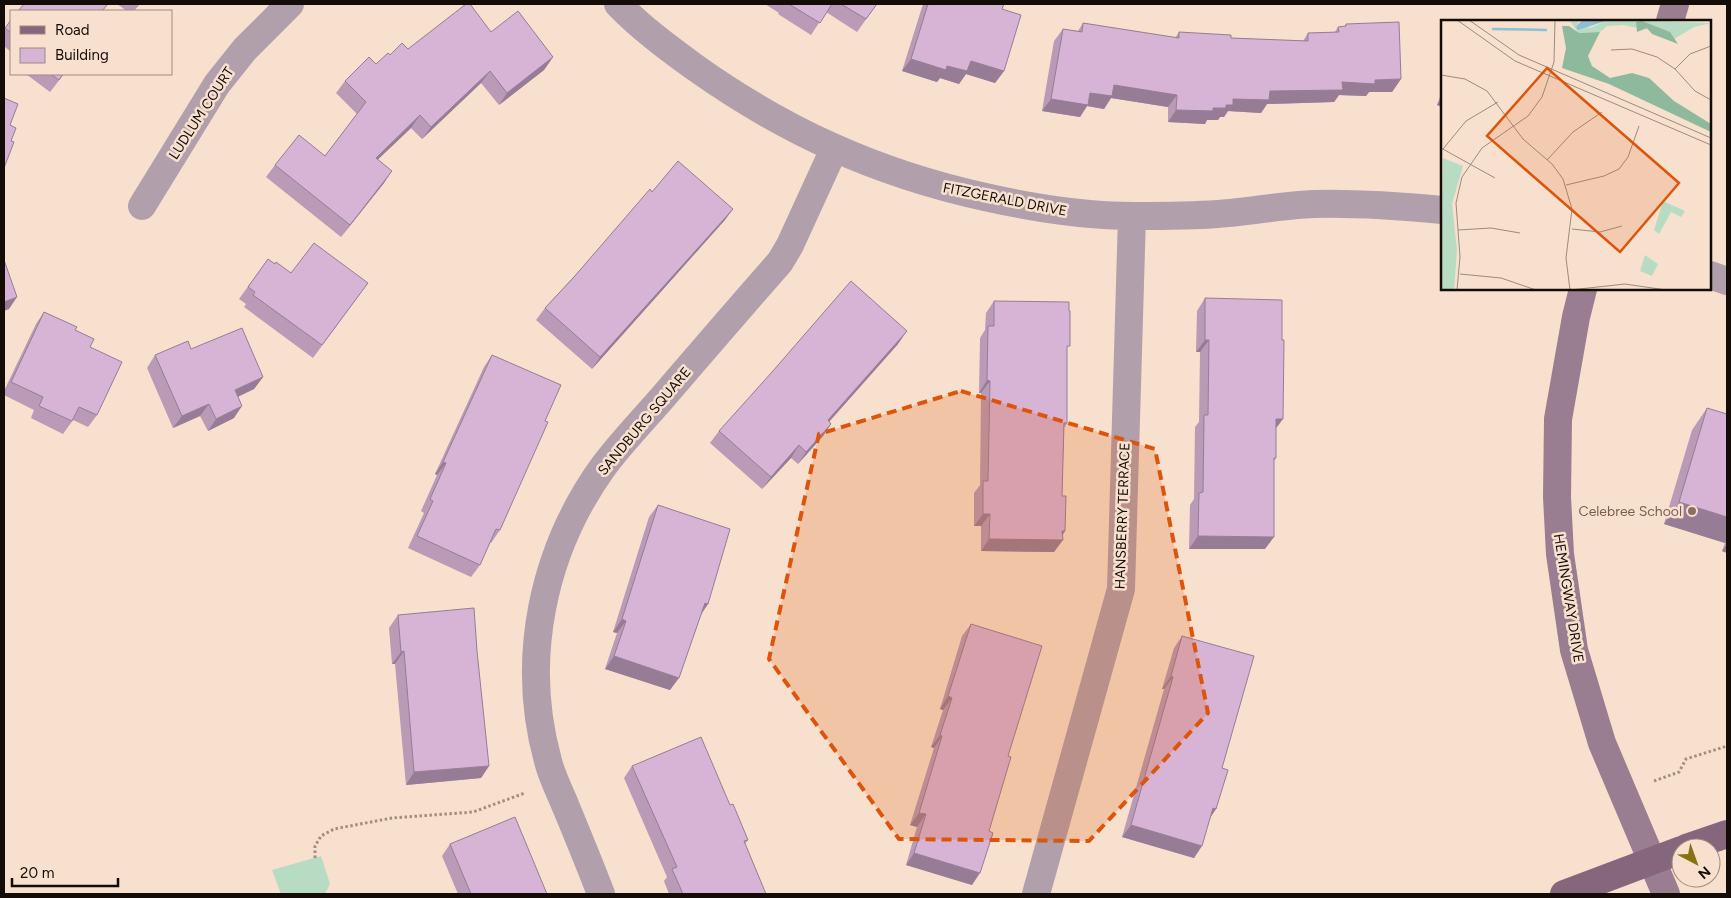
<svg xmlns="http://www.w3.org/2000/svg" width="1731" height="898" viewBox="0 0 1731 898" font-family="Figtree,sans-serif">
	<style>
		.green { fill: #b8dbc4 }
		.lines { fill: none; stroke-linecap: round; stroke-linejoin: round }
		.path { stroke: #a18f82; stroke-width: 3; stroke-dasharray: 2.5 2.5; stroke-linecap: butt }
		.street { stroke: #b29fac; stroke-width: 28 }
		.secondary { stroke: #987e90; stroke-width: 28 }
		.primary { stroke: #85667c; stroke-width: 28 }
		.wall { fill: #b99ab7 }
		.shaded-wall { fill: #967d95 }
		.building { fill: #d7b3d5; stroke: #967d95 }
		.marked { fill: #dd550c; fill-opacity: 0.2; stroke: #dd550c; stroke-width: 4; stroke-dasharray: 10 6; stroke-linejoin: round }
		.education-dot { fill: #8d6e63; stroke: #f7e0ce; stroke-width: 2 }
		.labels { text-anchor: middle; stroke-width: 5; stroke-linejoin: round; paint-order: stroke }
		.street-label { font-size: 14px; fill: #140c07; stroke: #f7e0ce }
		.education-label { font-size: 14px; fill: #785e54; stroke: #f7e0ce; text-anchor: end }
		.inset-river { fill: none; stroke: #8dc0d5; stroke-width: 2.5 }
		.inset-road { fill: none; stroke: #9c8b7e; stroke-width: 1 }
		.view { fill: #dd550c; fill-opacity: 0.15; stroke: #dd550c; stroke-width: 2.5 }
		.inset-edge { fill: none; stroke: #140c07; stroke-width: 2.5 }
	</style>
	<rect width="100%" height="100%" fill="#f7e0ce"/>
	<path class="green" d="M 321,856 L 330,884 L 325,894 L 281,894 L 272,870 Z"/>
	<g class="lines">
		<path class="path" d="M 1654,781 L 1679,772 L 1686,759 L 1727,746
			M 315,858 L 315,846 L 321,836 L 334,829 L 392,818 L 473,812 L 525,793"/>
		<path class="street" d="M 618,4 C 640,27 667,47 693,66 C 784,131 876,173 985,197 C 1034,208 1083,216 1134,216 C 1161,216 1190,216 1218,214 C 1250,212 1282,205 1314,204 C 1357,203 1400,206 1442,210
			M 142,206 L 217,84 L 245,49 L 290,4
			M 1710,275 L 1727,281
			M 601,894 C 590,865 578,836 566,807 C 560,792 552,777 548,761 C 520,660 542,552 603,467 C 622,441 648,415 669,390 C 706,347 743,304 780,262 L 790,245 L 834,149
			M 1036,894 L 1121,589 L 1132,216"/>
		<path class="secondary" d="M 1670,21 L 1675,4
			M 1583,289 L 1576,317 L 1558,419 L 1557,497 L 1560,554 L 1574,650 L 1602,743 L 1666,894"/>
		<path class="primary" d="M 1686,848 L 1727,834
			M 1564,894 L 1681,850"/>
	</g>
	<path class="wall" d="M 117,4 L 140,4 L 134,11 L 127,11 Z
		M 765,4 L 877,4 L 857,32 L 826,12 L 811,35 L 778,14 L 779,13 Z
		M 923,4 L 1004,4 L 1002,9 L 1004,71 L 995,83 L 966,74 L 959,84 L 940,78 L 937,82 L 902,71 Z
		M 11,20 L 11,52 L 4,46 L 4,31 Z
		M 1083,23 L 1175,38 L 1179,32 L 1231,38 L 1303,41 L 1308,33 L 1335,32 L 1338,27 L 1344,27 L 1346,24 L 1401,79 L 1392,92 L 1369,92 L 1366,96 L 1339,95 L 1334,102 L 1267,104 L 1261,113 L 1228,111 L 1224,117 L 1220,117 L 1218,120 L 1207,120 L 1205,124 L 1168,122 L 1168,107 L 1111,98 L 1104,109 L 1087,106 L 1080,117 L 1042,111 L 1054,41 L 1063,29 L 1078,31 Z
		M 491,32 L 553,57 L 544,70 L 499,105 L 481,83 L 422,139 L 411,128 L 378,159 L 384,183 L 341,237 L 266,177 L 275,165 L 325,156 L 357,114 L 336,93 L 345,81 L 376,64 L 390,55 L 408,49 Z
		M 26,74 L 64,74 L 50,92 Z
		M 1442,91 L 1442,107 L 1437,105 Z
		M 652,192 L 733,209 L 724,221 L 592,369 L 536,320 L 545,308 Z
		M 268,259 L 275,264 L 291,273 L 368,283 L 313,358 L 244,307 L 246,304 L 239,299 Z
		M 1205,298 L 1276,428 L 1276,458 L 1274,461 L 1265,549 L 1189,549 L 1190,505 L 1194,499 L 1195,427 L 1199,422 L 1200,352 L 1196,352 L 1197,311 Z
		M 994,301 L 1067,349 L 1067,423 L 1064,428 L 1062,496 L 1065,531 L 1054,552 L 981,551 L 981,526 L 974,526 L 974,493 L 980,485 L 981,393 L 979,393 L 980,338 L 985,330 L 986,313 Z
		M 44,312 L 75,330 L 90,347 L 97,415 L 88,427 L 73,420 L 63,434 L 31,418 L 34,410 L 4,395 L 4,391 L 36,324 Z
		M 898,344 L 829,422 L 831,424 L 823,436 L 798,464 L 791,458 L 762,489 L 710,443 L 719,431 Z
		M 191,349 L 263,377 L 254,389 L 238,397 L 234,418 L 208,431 L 200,416 L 173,428 L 147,368 L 155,355 Z
		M 492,355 L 545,421 L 500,530 L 491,543 L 490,542 L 480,565 L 471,577 L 408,548 L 424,513 L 421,511 L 437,475 L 435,474 L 484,367 Z
		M 1707,408 L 1727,414 L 1727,553 L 1722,551 L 1725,543 L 1664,524 L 1692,430 Z
		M 658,505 L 708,604 L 701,614 L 670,690 L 605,669 L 617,633 L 613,632 L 649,517 Z
		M 398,615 L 489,766 L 481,778 L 406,785 L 395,664 L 392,664 L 389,628 Z
		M 971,624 L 1008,756 L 972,885 L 906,865 L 917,827 L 910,825 L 934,748 L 931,747 L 943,710 L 940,709 L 962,636 Z
		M 1182,636 L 1222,768 L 1216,809 L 1211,816 L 1194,858 L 1122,837 L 1164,689 L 1162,689 L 1174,648 Z
		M 632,766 L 730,805 L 748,840 L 745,844 L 766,894 L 669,894 L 664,881 L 667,877 L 624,778 Z
		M 450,844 L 547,894 L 458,894 L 442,856 Z"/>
	<path class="shaded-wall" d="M 553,57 L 544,70 L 499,105 L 507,93 Z
		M 911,59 L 947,66 L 971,61 L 1004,71 L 995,83 L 966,74 L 959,84 L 940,78 L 937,82 L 902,71 Z
		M 490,71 L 481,83 L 422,139 L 431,127 Z
		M 1401,79 L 1392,92 L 1369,92 L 1366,96 L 1339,95 L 1334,102 L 1267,104 L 1261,113 L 1228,111 L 1224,117 L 1220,117 L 1218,120 L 1207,120 L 1205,124 L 1168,122 L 1176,110 L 1213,108 L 1226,105 L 1233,99 L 1270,91 L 1342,82 L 1375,80 Z
		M 1114,85 L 1177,95 L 1168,107 L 1111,98 L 1104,109 L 1087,106 L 1080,117 L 1042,111 L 1051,99 L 1090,93 Z
		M 1442,97 L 1442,107 L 1437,105 Z
		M 420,115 L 411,128 L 367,170 L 376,158 Z
		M 392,171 L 384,183 L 341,237 L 350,225 Z
		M 733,209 L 724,221 L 592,369 L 600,357 Z
		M 17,297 L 9,309 L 4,311 L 4,302 Z
		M 907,331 L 898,344 L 819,433 L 828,420 Z
		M 1205,340 L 1209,340 L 1200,352 L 1196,352 Z
		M 263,377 L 254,389 L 226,402 L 235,390 Z
		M 987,380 L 990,381 L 981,393 L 979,393 Z
		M 209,404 L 200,416 L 173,428 L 182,416 Z
		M 242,406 L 234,418 L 208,431 L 216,419 Z
		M 1276,419 L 1283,419 L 1274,431 Z
		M 831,424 L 823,436 L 798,464 L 806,452 Z
		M 799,445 L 791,458 L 762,489 L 771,477 Z
		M 443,462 L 446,463 L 437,475 L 435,474 Z
		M 1679,502 L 1727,517 L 1727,540 L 1725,543 L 1664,524 Z
		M 983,514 L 990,514 L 981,526 L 974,526 Z
		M 1062,531 L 1065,531 L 1059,540 L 1063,540 L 1054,552 L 981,551 L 989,539 Z
		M 1198,536 L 1274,537 L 1265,549 L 1189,549 Z
		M 1727,544 L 1727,553 L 1722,551 Z
		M 705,603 L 708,604 L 700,616 Z
		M 622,619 L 626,621 L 617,633 L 613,632 Z
		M 404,651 L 395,664 L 392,664 L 401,652 Z
		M 614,656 L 679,678 L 670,690 L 605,669 Z
		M 1171,676 L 1173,677 L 1164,689 L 1162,689 Z
		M 948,696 L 952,698 L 943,710 L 940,709 Z
		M 940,735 L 942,736 L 934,748 L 931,747 Z
		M 489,766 L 481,778 L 406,785 L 414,772 Z
		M 1213,808 L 1216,809 L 1208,821 Z
		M 919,813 L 926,814 L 917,827 L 910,825 Z
		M 1131,825 L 1202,846 L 1194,858 L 1122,837 Z
		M 914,853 L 980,873 L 972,885 L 906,865 Z"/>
	<path class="building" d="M 24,4 L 108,4 L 102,11 L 18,11 Z
		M 466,4 L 470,4 L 491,32 L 518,11 L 553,57 L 507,93 L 490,71 L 431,127 L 420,115 L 376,158 L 392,171 L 350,225 L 275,165 L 299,135 L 325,156 L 366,102 L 345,81 L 369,57 L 376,64 L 388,53 L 390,55 L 402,43 L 408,49 Z
		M 789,4 L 832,4 L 820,23 Z
		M 841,4 L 877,4 L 866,19 Z
		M 928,4 L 1004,4 L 1002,9 L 1021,15 L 1004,71 L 971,61 L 967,71 L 947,66 L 946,70 L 911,59 Z
		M 11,20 L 11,33 L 5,28 Z
		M 1399,22 L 1401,79 L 1375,80 L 1375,84 L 1342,82 L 1343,90 L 1270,91 L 1269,100 L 1233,99 L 1233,105 L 1226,105 L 1226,108 L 1213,108 L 1213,111 L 1176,110 L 1177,95 L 1114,85 L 1112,96 L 1090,93 L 1088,105 L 1051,99 L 1063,29 L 1082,32 L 1083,23 L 1179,38 L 1179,32 L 1231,35 L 1231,38 L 1308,41 L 1308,33 L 1339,32 L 1338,27 L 1346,26 L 1346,24 Z
		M 51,74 L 63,74 L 59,80 Z
		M 4,98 L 18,104 L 10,125 L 16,128 L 11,141 L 14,142 L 4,168 Z
		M 678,161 L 733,209 L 600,357 L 545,308 L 574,277 L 650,189 L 652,192 Z
		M 314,243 L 368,283 L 322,345 L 253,295 L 255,292 L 248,287 L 268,259 L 275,264 L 276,262 L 291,273 Z
		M 4,260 L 17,297 L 4,302 Z
		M 851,281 L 907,331 L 828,420 L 831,424 L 806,452 L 799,445 L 771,477 L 719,431 L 772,372 Z
		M 1205,298 L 1282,300 L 1282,340 L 1284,340 L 1283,419 L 1276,419 L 1276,458 L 1274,458 L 1274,537 L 1198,536 L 1199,493 L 1203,492 L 1204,415 L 1208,415 L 1209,340 L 1205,340 Z
		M 994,301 L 1069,302 L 1069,311 L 1070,311 L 1070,346 L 1067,346 L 1067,423 L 1064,423 L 1062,496 L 1066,496 L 1065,531 L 1062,531 L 1063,540 L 989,539 L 990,514 L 983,514 L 983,481 L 988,481 L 990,381 L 987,380 L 988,326 L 994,326 Z
		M 44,312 L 77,327 L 75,330 L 94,339 L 90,347 L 122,362 L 97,415 L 79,407 L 72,421 L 39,406 L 43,397 L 11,382 Z
		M 242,328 L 263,377 L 235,390 L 242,406 L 216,419 L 209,404 L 182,416 L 155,355 L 188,341 L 191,349 Z
		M 492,355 L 561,385 L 545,421 L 548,422 L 500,530 L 496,529 L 480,565 L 417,536 L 433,501 L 430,499 L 446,463 L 443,462 Z
		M 1707,408 L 1727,414 L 1727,517 L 1679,502 Z
		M 658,505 L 730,529 L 708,604 L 705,603 L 679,678 L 614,656 L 626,621 L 622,619 Z
		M 474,608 L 477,651 L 489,766 L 414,772 L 404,651 L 401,652 L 398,615 Z
		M 971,624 L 1042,646 L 1008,756 L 1011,757 L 989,831 L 993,833 L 980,873 L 914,853 L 926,814 L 919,813 L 942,736 L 940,735 L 952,698 L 948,696 Z
		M 1182,636 L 1254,656 L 1222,768 L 1228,770 L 1216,809 L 1213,808 L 1202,846 L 1131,825 L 1173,677 L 1171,676 Z
		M 701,737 L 730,805 L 733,804 L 748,840 L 744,841 L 766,894 L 683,894 L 672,869 L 677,867 L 632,766 Z
		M 515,817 L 547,894 L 471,894 L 450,844 Z"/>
	<path class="marked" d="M 961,391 L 1155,449 L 1208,713 L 1089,841 L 899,839 L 769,659 L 819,434 Z"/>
	<circle class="education-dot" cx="1692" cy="511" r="5"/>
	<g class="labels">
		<g class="street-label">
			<text transform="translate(201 113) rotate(-57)" y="5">LUDLUM COURT</text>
			<text transform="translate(1005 199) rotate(11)" y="5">FITZGERALD DRIVE</text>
			<text transform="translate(644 421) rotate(-50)" y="5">SANDBURG SQUARE</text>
			<text transform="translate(1122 516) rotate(-88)" y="5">HANSBERRY TERRACE</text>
			<text transform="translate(1569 598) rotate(81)" y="5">HEMINGWAY DRIVE</text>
		</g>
		<g class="education-label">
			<text x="1682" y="516">Celebree School</text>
		</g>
	</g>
	<g transform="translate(1441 20)">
		<rect width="270" height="270" fill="#f7e0ce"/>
		<path d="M 141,0 L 136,3 L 149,8 L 168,0 L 270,3 L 253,7 L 233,19 L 215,11 L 182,5 L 166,6 L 159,12 L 137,13 L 129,1 ZM 2,138 L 22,146 L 11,184 L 16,230 L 13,270 L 0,270 ZM 222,181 L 244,191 L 240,197 L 230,192 L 218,214 L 213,210 ZM 204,235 L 217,244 L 211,256 L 199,251 Z" fill="#b8dbc4"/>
		<path d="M 201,1 L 229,12 L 237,24 L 211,14 L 206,8 L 196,12 L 195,2 ZM 121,6 L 128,6 L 138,13 L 159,12 L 147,36 L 151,46 L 169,58 L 191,53 L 208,58 L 233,81 L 270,104 L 270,112 L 168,64 L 121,48 L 125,28 Z" fill="#8eb99d"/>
		<path d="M 141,0 L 168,0 L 137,10 L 135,7 Z" fill="#8dc0d5"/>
		<path class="inset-river" d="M 51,9 L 106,10"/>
		<path class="inset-road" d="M 16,0 L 74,41 L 270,125M 28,0 L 78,35 L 270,118M 170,30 L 191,29 L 216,37 L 234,49 L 254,71 L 270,80M 234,49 L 249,34 L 270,26M 0,55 L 24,59 L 46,71 L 82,119 L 111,144 L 122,159 L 131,189 L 125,238 L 129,270M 0,128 L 54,158M 2,129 L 25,101 L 57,82M 106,140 L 132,112 L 161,92M 125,165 L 163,156 L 178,149 L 187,137 L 198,106M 131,209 L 159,212 L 181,206M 17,210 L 50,208 L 79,213M 19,254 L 60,258 L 95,270M 16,270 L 19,237 L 15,183 L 21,157 L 41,128 L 87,96 L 101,77 L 113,42 L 114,0M 129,270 L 184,264 L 225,270"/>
		<path class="view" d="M 106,48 L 238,163 L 179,232 L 46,116 Z"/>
		<rect width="270" height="270" class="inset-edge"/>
	</g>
	<rect width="1731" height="898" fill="none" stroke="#140c07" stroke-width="10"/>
	<rect x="10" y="10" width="162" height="65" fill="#f7e0ce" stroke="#9c8b7e"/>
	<rect x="20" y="26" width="25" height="8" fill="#85667c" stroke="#9c8b7e"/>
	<text x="55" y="35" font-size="15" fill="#140c07">Road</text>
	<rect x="20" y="48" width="25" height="15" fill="#d7b3d5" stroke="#9c8b7e"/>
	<text x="55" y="60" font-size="15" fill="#140c07">Building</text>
	<g transform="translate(1696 863) rotate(139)"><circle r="24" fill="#f7e0ce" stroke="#9c8b7e"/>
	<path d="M0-4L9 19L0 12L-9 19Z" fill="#897011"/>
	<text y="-8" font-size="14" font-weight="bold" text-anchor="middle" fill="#140c07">N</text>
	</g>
	<path d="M12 878v8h106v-8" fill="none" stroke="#140c07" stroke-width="2.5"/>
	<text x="20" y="878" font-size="15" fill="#140c07" stroke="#f7e0ce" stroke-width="4" paint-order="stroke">20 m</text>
</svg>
